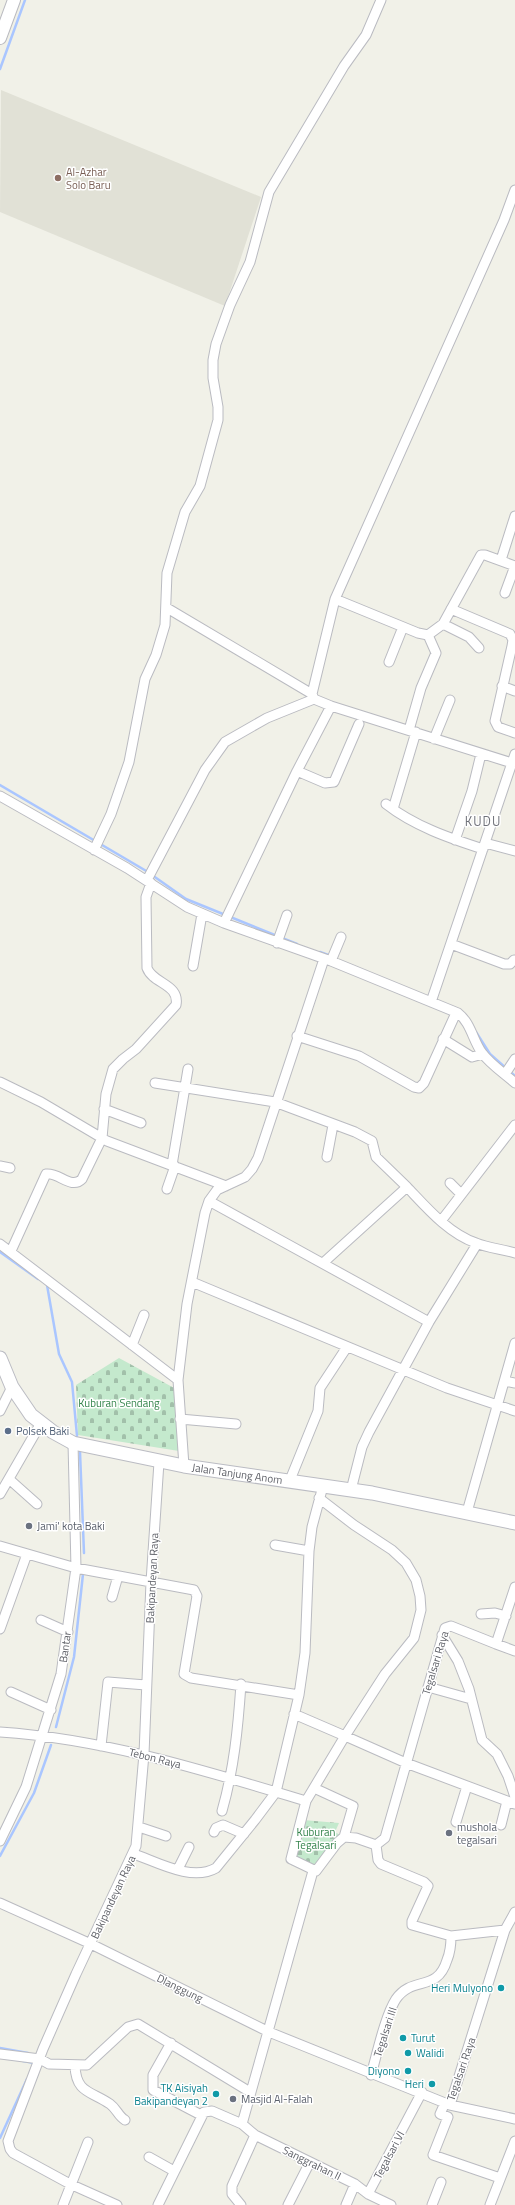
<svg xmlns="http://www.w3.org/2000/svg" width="515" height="2205" viewBox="0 0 515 2205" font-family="'Titillium Web',sans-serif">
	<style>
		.education { fill: #e1e1d6 }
		.cemetery { fill: url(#cemetery-stones) }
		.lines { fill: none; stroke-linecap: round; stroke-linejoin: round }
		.stream { stroke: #aac6ff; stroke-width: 2.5 }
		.minor-casing { stroke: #babbc1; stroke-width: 11 }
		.tertiary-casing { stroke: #babbc1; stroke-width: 14 }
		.secondary-casing { stroke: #bbbcc3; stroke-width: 15 }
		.minor { stroke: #fff; stroke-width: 9 }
		.tertiary { stroke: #fff; stroke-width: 12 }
		.secondary { stroke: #fff; stroke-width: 13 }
		.education-dot { fill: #8d6e63; stroke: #fff; stroke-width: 1.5 }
		.service-dot { fill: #5c6f8a; stroke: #fff; stroke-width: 1.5 }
		.worship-dot { fill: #6b7280; stroke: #fff; stroke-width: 1.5 }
		.culture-dot { fill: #0f9aa8; stroke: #fff; stroke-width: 1.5 }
		.labels { text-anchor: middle; stroke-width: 3; stroke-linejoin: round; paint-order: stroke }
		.education-label { font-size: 11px; fill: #785e54; stroke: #fff; text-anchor: start }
		.park-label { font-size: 11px; fill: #32834a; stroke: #fff }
		.service-label { font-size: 11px; fill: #4e5e75; stroke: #fff; text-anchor: start }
		.street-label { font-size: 11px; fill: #5f6168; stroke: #fff }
		.worship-label { font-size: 11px; fill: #5b616d; stroke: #fff; text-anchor: start }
		.culture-label { font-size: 11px; fill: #0d838f; stroke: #fff; text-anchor: end }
		.quarter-label { font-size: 13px; letter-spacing: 1px; fill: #70727a; stroke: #fff }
	</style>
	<defs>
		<pattern id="cemetery-stones" width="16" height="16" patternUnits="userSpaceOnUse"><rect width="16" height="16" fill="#c4e9cd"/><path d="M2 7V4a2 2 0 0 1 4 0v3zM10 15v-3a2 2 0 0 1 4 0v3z" fill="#a2c0aa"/></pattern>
	</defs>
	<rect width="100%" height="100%" fill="#f1f1e8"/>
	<path class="education" d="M 1,90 L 261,197 L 225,306 L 0,212 Z"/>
	<path class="cemetery" d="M 119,1358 L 176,1389 L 179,1451 L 78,1435 L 76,1385 Z
		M 303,1820 L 339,1823 L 335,1832 L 340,1835 L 313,1869 L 293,1858 Z"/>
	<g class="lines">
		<path class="stream" d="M 0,69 L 25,0
			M 0,785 L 148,872
			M 152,875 L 186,899 L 297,944
			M 320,952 L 331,956
			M 476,1032 L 490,1054 L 515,1076
			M 0,1252 L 38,1279
			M 47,1285 L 59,1354 L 72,1382 L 77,1436
			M 80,1452 L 84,1553
			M 56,1727 L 74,1657 L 83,1574
			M 0,1856 L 34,1793 L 51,1745
			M 0,2048 L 28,2053
			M 23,2061 L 34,2063 L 33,2065
			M 0,2138 L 27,2079"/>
		<defs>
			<path id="minor" d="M 501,560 L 515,516
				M 505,593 L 515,566
				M 335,599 L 504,220 L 515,190
				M 167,608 L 312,694
				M 451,609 L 510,634 L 513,640 L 512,646
				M 443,624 L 469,637 L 479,648
				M 515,646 L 512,646 L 495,721 L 498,727 L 515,733
				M 389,662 L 403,627
				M 502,686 L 515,691
				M 314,699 L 331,706 L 512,763
				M 409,730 L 421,688 L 436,653 L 428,635
				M 434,739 L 450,700
				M 297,771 L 325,783 L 334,782 L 359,724
				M 0,796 L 127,868 L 187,907 L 224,923 L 331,961 L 458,1013 C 471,1023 473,1041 482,1053 C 491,1065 504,1073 515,1083
				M 386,804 C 414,826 449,838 483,849
				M 393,809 L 416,732
				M 455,840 L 472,791 L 481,754
				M 485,843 L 515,851
				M 94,850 L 111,814 L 129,762 L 145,679 L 156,655 L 165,625 L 167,573 L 185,512 L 200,486 L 218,420 L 218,407 L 213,378 L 213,360 L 216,344 L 230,305 L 250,262 L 269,192 L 344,66 L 366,35 L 381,0
				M 147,880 L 205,770 L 225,742 L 267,718 L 314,699 L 312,694 L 335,599 L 418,633 L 428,635 L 443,624 L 481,555 L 485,555 L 515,566
				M 224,923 L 297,771 L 331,706
				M 277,943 L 287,915
				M 451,944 L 504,964 L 510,964 L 514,960
				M 331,961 L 341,937
				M 193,966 L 202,914
				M 431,1002 L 515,754
				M 297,1036 L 359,1056 L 414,1087 L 419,1088 L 424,1083 L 456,1013
				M 443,1039 L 472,1057 L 483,1054
				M 505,1074 L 515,1059
				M 0,1082 L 41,1102 L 107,1141 L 226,1186
				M 155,1083 L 275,1102 L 355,1132 L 372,1141 L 376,1157 L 407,1187
				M 104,1109 L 141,1123
				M 327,1157 L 333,1125
				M 172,1165 L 188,1069
				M 0,1166 L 10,1168
				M 450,1183 L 461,1194
				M 167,1189 L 175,1166
				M 209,1201 L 429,1322
				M 441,1221 L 515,1125
				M 0,1244 L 178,1380
				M 11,1251 L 46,1174 C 59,1172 71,1190 82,1179 L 102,1138 L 106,1094 L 113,1069 L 123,1059 L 136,1049 L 176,1005 C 180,984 153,984 147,968 L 146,897 L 151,883
				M 323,1263 L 407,1187 C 427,1208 448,1233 476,1243 C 488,1248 502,1249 515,1253
				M 192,1282 L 447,1388 L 515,1411
				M 132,1345 L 144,1315
				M 505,1381 L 515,1383
				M 0,1411 L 12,1387
				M 180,1419 L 236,1424
				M 184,1466 L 178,1380 L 187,1304 L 205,1213 L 209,1201 L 217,1190 L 245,1177 L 252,1169 L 258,1158 L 324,959
				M 9,1479 L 37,1504
				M 290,1480 L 318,1411 L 320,1388 L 347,1347
				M 351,1490 L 362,1447 L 369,1432 L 429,1322 L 477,1244
				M 0,1494 L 41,1423
				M 467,1512 L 515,1343
				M 275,1545 L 309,1551
				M 0,1546 L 76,1568 L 194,1590 L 197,1596 L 184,1674 L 191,1678 L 299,1695
				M 112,1597 L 118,1576
				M 481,1614 L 495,1613 L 506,1616
				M 41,1620 L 68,1632
				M 0,1629 L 27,1554
				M 442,1635 L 458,1661 L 469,1689 L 482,1740 L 497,1754 L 508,1776 L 515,1797
				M 496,1644 L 515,1651
				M 428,1687 L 471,1699
				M 11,1692 L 51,1710
				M 294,1714 L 345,1736 L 385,1674 L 414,1638 L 421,1610 L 420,1596 L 416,1580 L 406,1563 L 392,1550 L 354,1525 L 319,1498
				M 0,1732 C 105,1739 206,1771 306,1801
				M 101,1746 L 108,1682 L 146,1685
				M 314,1788 L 353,1806 L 344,1837
				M 222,1811 C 234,1769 238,1728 241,1684
				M 456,1822 L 467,1786
				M 501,1825 L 507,1801
				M 139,1827 L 166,1836
				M 214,1832 L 216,1828 L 223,1825 L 244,1834
				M 0,1841 L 26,1787 L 61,1674 L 76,1568 L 73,1443
				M 376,1845 L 356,1838 L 344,1837 L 337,1843 L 316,1871 L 291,1859 L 306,1801 L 345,1736 L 406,1763 L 515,1804
				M 376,1845 L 385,1838 L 445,1628 L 451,1626 L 496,1644 L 515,1587
				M 134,1854 C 157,1862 192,1882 216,1868 L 255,1820 L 276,1792 L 299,1695 L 305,1653 L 309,1551 L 312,1527 L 323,1486
				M 178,1869 L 189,1847
				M 0,1903 L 91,1944 L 269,2032 L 450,2105 L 505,1930 L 515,1912
				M 451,1936 L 505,1930
				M 171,2043 L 153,2075 L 153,2090 L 201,2115
				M 0,2054 L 40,2059 L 49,2064 L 87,2065 L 128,2027 L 138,2024 L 250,2092
				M 75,2066 C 76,2093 91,2091 110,2104 C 117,2109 118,2116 125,2120
				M 371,2075 C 377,2054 385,2016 396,1999 C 413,1975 437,1993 447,1960 C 450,1953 451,1944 451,1936 L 412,1925 L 412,1921 L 428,1886 L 424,1882 L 381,1864 L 378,1860 L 376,1845
				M 445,2103 L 440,2114 L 448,2117 L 433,2155 L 500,2178
				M 450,2105 L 515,2119
				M 255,2135 L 355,2184 L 368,2194 L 391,2205
				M 149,2157 L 174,2171
				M 368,2194 L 422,2092
				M 63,2205 L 88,2142
				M 117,2205 L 70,2184 L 13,2153 L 10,2149 L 8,2141 L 43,2049 L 76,1974 L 136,1846 L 144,1754 L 151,1582 L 159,1462
				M 158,2205 L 204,2112 L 212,2111 L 242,2124 L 313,1871
				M 241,2205 L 232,2194 L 232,2186 L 255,2135 L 242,2124
				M 288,2205 L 310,2162
				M 346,2205 L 355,2184
				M 432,2205 L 441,2182
				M 490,2205 L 515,2141"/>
			<path id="tertiary" d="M 0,38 L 14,0"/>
			<g id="secondary">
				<path id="s1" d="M 0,1358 L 12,1387 L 31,1415 L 53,1432 L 73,1443 L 184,1466 L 372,1493 L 515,1523"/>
			</g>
		</defs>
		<use href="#minor" class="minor-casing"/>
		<use href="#tertiary" class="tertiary-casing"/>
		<use href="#secondary" class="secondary-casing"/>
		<use href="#minor" class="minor"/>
		<use href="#tertiary" class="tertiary"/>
		<use href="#secondary" class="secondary"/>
	</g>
	<circle class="education-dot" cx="58" cy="178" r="4"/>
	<circle class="service-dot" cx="8" cy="1431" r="4"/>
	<g class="worship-dot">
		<circle cx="29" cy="1526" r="4"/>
		<circle cx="449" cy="1833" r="4"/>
		<circle cx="233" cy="2099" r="4"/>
	</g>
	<g class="culture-dot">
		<circle cx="501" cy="1988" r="4"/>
		<circle cx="403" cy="2038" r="4"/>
		<circle cx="408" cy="2053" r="4"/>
		<circle cx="408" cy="2071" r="4"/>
		<circle cx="432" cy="2084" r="4"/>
		<circle cx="216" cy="2094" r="4"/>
	</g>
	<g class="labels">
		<g class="education-label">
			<text x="66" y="176">Al-Azhar<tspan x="66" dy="13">Solo Baru</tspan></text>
		</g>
		<g class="park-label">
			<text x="119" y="1407">Kuburan Sendang</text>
			<text x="316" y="1836">Kuburan<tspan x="316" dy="13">Tegalsari</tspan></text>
		</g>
		<g class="service-label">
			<text x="16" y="1435">Polsek Baki</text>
		</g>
		<g class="street-label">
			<text dy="4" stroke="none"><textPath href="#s1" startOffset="283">Jalan Tanjung Anom</textPath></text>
			<text transform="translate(152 1578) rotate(-87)" y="4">Bakipandeyan Raya</text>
			<text transform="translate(65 1647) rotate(-82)" y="4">Bantar</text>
			<text transform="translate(435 1663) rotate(-73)" y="4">Tegalsari Raya</text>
			<text transform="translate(155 1758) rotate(14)" y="4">Tebon Raya</text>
			<text transform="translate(113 1897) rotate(-65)" y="4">Bakipandeyan Raya</text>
			<text transform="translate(180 1988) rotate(26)" y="4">Dlanggung</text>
			<text transform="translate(385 2032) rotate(-72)" y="4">Tegalsari III</text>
			<text transform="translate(461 2069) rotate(-71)" y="4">Tegalsari Raya</text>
			<text transform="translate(389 2155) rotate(-62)" y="4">Tegalsari VI</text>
			<text transform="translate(312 2163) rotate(26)" y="4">Sanggrahan II</text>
		</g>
		<g class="worship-label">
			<text x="37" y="1530">Jami' kota Baki</text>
			<text x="457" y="1831">mushola<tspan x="457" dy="13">tegalsari</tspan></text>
			<text x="241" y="2103">Masjid Al-Falah</text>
		</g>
		<g class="culture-label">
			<text x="493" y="1992">Heri Mulyono</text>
			<text x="411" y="2042" text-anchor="start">Turut</text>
			<text x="416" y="2057" text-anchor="start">Walidi</text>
			<text x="400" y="2075">Diyono</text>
			<text x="424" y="2088">Heri</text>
			<text x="208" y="2092">TK Aisiyah<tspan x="208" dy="13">Bakipandeyan 2</tspan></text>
		</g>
		<g class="quarter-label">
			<text x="483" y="826">KUDU</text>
		</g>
	</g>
</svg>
